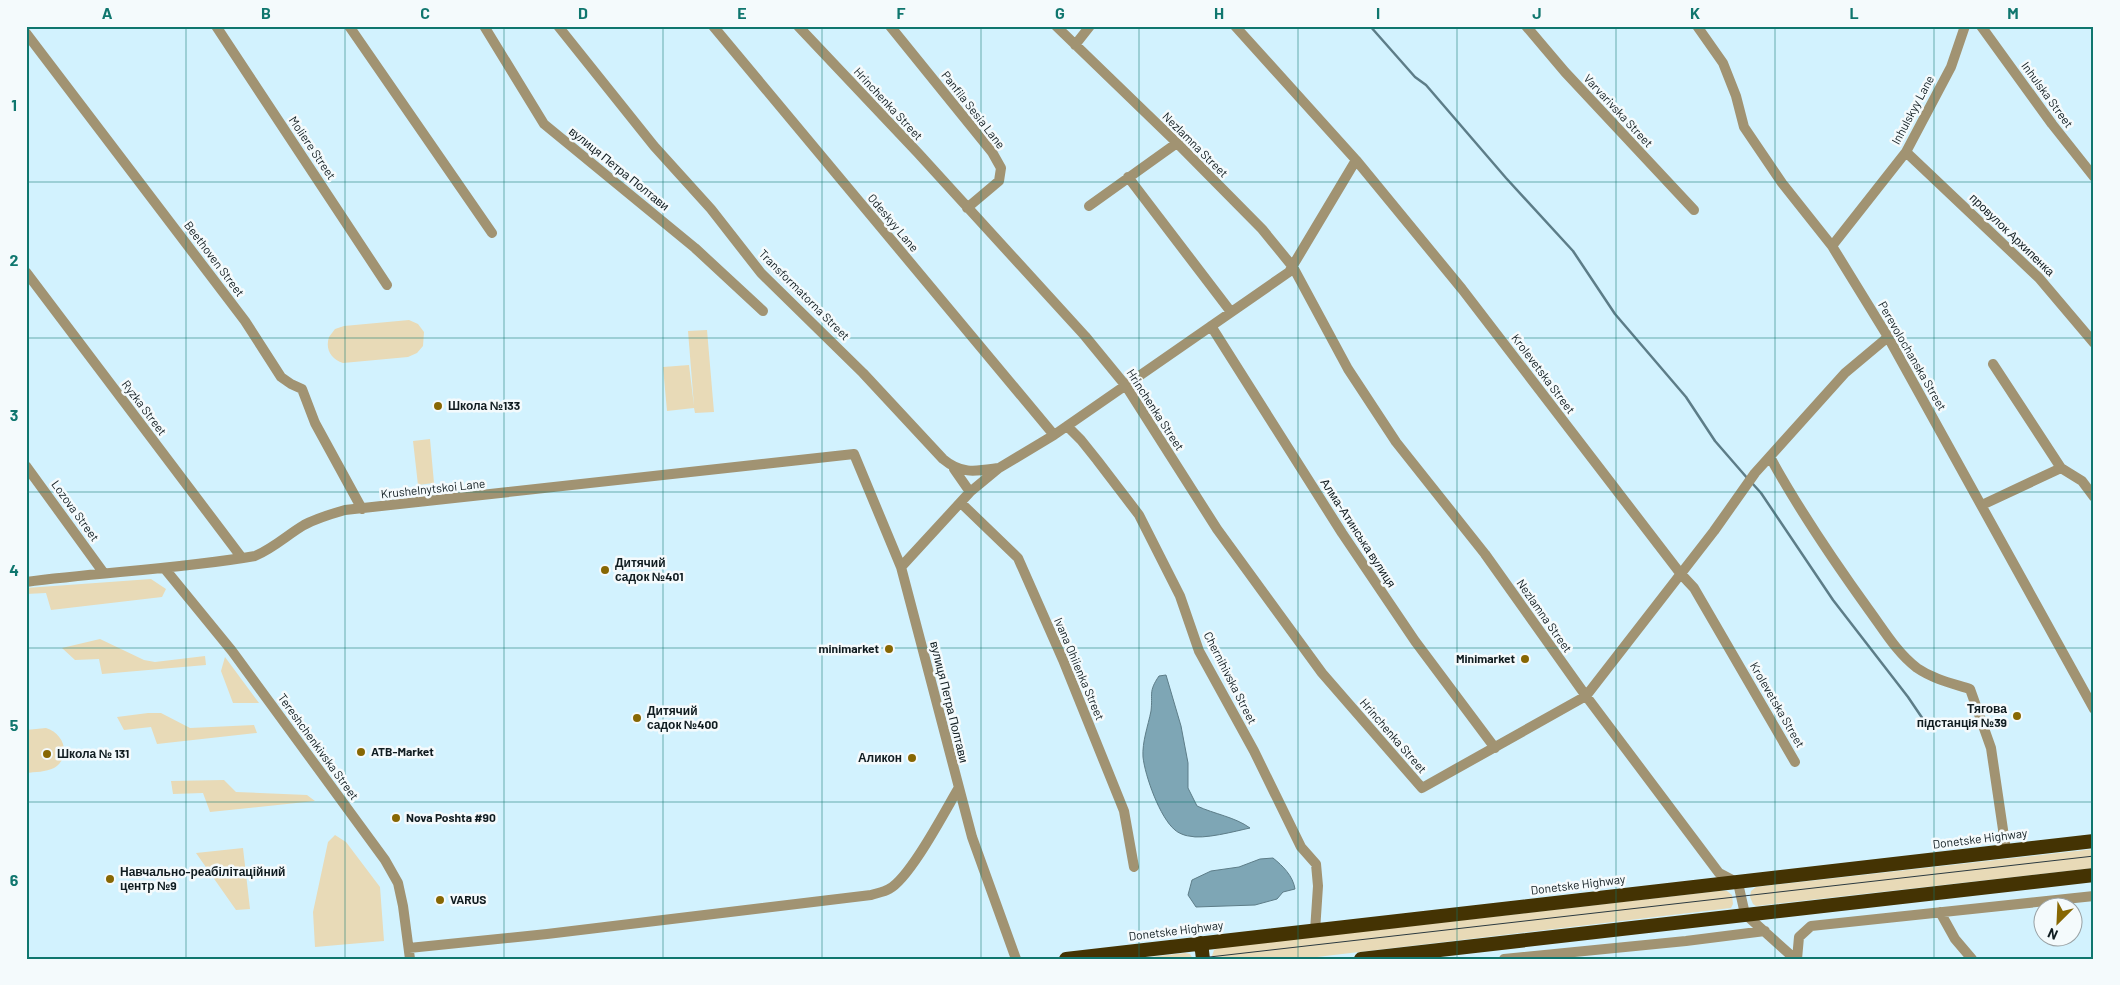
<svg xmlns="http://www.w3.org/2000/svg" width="2120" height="985" viewBox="0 0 2120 985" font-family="Barlow,sans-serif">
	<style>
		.green { fill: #e8dab7 }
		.water { fill: #7ea6b5; stroke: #5d7d88 }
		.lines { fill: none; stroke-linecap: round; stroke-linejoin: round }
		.stream { stroke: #5d7d88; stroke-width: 2.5 }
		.minor { stroke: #a19372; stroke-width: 10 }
		.highway { stroke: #443303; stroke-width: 14 }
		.tram { stroke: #2c3a40; stroke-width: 1 }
		.grid { fill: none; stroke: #0f766e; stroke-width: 1; stroke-opacity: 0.55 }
		.poi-dot { fill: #876703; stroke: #f4fafc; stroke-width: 2 }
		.labels { text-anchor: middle; stroke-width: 5; stroke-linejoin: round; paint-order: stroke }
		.street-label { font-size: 12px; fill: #101c20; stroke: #f4fafc }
		.poi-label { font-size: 12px; font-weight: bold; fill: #101c20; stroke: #f4fafc; text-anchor: start }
		.neatline { fill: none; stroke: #0f766e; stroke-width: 2 }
		.grid-label { font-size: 16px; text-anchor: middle; font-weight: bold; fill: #0f766e }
	</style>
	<rect width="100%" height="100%" fill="#d2f2fe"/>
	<path class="green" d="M 409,320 L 418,324 L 424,332 L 423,346 L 417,353 L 408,357 L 343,363 C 331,359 325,349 329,337 L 335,329 L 344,326 Z
		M 707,330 L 714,412 L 695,413 L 694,408 L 667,411 L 663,367 L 689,365 L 694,406 L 688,331 Z
		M 430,439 L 434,483 L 418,485 L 413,441 Z
		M 151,579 L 166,589 L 162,597 L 51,610 L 46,593 L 26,594 L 26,588 Z
		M 100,639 L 144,660 L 155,662 L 205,656 L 206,665 L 102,674 L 99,659 L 75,660 L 62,648 Z
		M 225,657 L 259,703 L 233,703 L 221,671 Z
		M 148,713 L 161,713 L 190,728 L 254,725 L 257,733 L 157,744 L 151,727 L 124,730 L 117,717 Z
		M 46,728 C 64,733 72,757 54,768 C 46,772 35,772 26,773 L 26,730 Z
		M 224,780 L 236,792 L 307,795 L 315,801 L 210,812 L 203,793 L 173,794 L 171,781 Z
		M 335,835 L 346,842 L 380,887 L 384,941 L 315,947 L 313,912 L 328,842 Z
		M 243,848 L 250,909 L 236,910 L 196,853 Z
		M 2094,849 L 2094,868 L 1756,906 L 1753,904 L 1750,897 L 1751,891 L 1756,887 Z
		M 1719,891 L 1727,891 L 1732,895 L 1733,904 L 1731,908 L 1300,959 L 1211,959 L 1214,950 L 1218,948 Z
		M 1185,953 L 1190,954 L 1193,959 L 1132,959 Z"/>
	<path class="water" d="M 1166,675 L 1181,726 L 1188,763 L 1188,788 L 1197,806 C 1214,814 1235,817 1250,828 C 1236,831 1203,840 1189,836 C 1186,836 1178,833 1175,830 C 1160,818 1145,776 1143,757 C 1142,742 1148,726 1151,711 C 1153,694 1148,692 1159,676 Z
		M 1273,858 C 1283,866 1293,876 1295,889 L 1283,892 L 1277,899 L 1255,905 L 1196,907 L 1188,895 L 1192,880 L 1211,871 L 1239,867 L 1260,859 Z"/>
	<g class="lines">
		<path class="stream" d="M 1370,26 L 1415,77 L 1426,85 L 1506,178 L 1573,251 L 1615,314 L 1686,397 L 1715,441 L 1748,479
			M 1752,483 L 1761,493 L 1833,600 L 1908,697 L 1929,728"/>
		<path class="minor" d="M 216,26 L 387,285
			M 349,26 L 492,233
			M 484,26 L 544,124 L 695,248 L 763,311
			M 558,26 L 654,146 L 711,209 L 761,273 L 863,373 L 943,459 C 962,475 977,471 999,468
			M 713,26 L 1054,435
			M 798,26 L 918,153 L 1085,336 L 1126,386 L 1217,529 L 1322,673 L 1422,788 L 1586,696 L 1714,531 L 1755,473 L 1845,373 L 1888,337
			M 890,26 L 992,152 L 1001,168 L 999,181 L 967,208
			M 1056,26 L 1177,143 L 1262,229 L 1293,267 L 1348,369 L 1396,442 L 1485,554 L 1586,696 L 1719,873 L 1738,883 L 1745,914 L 1795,959
			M 1235,26 L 1356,160 L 1462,289 L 1680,573 L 1694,588 L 1795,762
			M 1526,26 L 1565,72 L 1694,210
			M 1697,26 L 1723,63 L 1736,96 L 1744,127 L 1782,183 L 1832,246 L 1888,337 L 2094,709
			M 1981,26 L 2052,124 L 2094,177
			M 26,33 L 245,321 L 281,377 L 291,384 L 302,389 L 315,423 L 362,509
			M 1075,45 L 1090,26
			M 1906,152 L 2039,278 L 2094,343
			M 1128,177 L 1231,312
			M 1089,206 L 1177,143
			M 1832,246 L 1906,152 L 1951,67 L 1965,26
			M 26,272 L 242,558
			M 1211,326 L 1342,533 L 1415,641 L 1495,748
			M 1993,364 L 2061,468 L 2082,481 L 2094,497
			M 1067,426 L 1081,440 L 1097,460 L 1139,515 L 1180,596 L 1199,651 L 1254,751 L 1301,847 L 1316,864 L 1318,886 L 1315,931
			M 1770,457 C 1799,510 1833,560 1869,610 C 1883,629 1897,653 1917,668 C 1933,679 1951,683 1970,689 L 1991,748 L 2006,850
			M 26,466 L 103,572
			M 954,469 L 970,492
			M 961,503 L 1018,558 L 1063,660 L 1124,811 L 1134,867
			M 1982,505 L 2061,468
			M 901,567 L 970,492 L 999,468 L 1054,435 L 1289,272 L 1356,160
			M 165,569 L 232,651 L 385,860 L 398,883 L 403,906 L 410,959
			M 26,582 C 103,572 179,569 255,556 C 274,548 287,535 304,525 C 317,518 331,514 345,510 L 854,454 L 901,567 L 972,837 L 1016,959
			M 1940,912 L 1955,939 L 1972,959
			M 409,948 L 547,934 L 871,895 C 877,893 884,892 889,889 C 910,878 945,811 958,789
			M 1504,959 L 1686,941 L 1765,931
			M 1797,959 L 1799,937 L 1811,926 L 2094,896"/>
		<path class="highway" d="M 1201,943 L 1203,959
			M 1066,959 L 2094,841
			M 1361,959 L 2094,875"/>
		<path class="tram" d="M 1192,959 L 2094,856"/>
	</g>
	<path class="grid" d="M 186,26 L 186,959M 345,26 L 345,959M 504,26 L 504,959M 663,26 L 663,959M 822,26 L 822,959M 981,26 L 981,959M 1139,26 L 1139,959M 1298,26 L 1298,959M 1457,26 L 1457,959M 1616,26 L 1616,959M 1775,26 L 1775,959M 1934,26 L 1934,959M 26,182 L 2094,182M 26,338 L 2094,338M 26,492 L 2094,492M 26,648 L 2094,648M 26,802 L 2094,802"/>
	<g class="poi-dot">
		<circle cx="438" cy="406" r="5"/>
		<circle cx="605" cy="570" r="5"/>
		<circle cx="889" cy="649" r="5"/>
		<circle cx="1525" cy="659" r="5"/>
		<circle cx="2017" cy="716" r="5"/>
		<circle cx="637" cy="718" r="5"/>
		<circle cx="361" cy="752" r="5"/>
		<circle cx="47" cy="754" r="5"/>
		<circle cx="912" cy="758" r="5"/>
		<circle cx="396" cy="818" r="5"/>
		<circle cx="110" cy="879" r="5"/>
		<circle cx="440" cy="900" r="5"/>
	</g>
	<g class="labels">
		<g class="street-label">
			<text transform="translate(2047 95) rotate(54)" y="4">Inhulska Street</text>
			<text transform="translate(888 104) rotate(47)" y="4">Hrinchenka Street</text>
			<text transform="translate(973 110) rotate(52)" y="4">Panfila Sesia Lane</text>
			<text transform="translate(1913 110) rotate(-62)" y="4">Inhulskyy Lane</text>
			<text transform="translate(1618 111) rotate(47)" y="4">Varvarivska Street</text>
			<text transform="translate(1195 145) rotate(45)" y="4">Nezlamna Street</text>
			<text transform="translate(312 148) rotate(56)" y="4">Moliere Street</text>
			<text transform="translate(619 169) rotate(39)" y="4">вулиця Петра Полтави</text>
			<text transform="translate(893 223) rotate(50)" y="4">Odeskyy Lane</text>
			<text transform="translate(2012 235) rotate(44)" y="4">провулок Архипенка</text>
			<text transform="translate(214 259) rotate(53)" y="4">Beethoven Street</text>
			<text transform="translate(804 295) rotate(45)" y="4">Transformatorna Street</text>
			<text transform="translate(1912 356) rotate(60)" y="4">Perevolochanska Street</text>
			<text transform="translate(1543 374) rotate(53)" y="4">Krolevetska Street</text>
			<text transform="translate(144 408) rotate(53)" y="4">Ryzka Street</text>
			<text transform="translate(1155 410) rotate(57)" y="4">Hrinchenka Street</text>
			<text transform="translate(433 489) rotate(-6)" y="4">Krushelnytskoi Lane</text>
			<text transform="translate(75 511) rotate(54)" y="4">Lozova Street</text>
			<text transform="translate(1358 533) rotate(57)" y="4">Алма-Атинська вулиця</text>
			<text transform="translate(1544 616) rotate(55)" y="4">Nezlamna Street</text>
			<text transform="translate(1079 669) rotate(67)" y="4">Ivana Ohiienka Street</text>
			<text transform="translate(1230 678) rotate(63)" y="4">Chernihivska Street</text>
			<text transform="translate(949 702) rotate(76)" y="4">вулиця Петра Полтави</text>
			<text transform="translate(1777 705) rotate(60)" y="4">Krolevetska Street</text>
			<text transform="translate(1393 736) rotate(49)" y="4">Hrinchenka Street</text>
			<text transform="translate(318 747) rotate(54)" y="4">Tereshchenkivska Street</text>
			<text transform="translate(1980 839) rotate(-7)" y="4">Donetske Highway</text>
			<text transform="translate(1578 885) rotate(-7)" y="4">Donetske Highway</text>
			<text transform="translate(1176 931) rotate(-7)" y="4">Donetske Highway</text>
		</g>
		<g class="poi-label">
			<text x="448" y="410">Школа №133</text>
			<text x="615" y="567">Дитячий<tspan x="615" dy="14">садок №401</tspan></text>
			<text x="879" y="653" text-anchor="end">minimarket</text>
			<text x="1515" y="663" text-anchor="end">Minimarket</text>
			<text x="2007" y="713" text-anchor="end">Тягова<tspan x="2007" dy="14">пiдстанцiя №39</tspan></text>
			<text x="647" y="715">Дитячий<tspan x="647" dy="14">садок №400</tspan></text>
			<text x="371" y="756">ATB-Market</text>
			<text x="57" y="758">Школа № 131</text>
			<text x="902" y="762" text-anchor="end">Аликон</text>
			<text x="406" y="822">Nova Poshta #90</text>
			<text x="120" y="876">Навчально-реабілітаційний<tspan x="120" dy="14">центр №9</tspan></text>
			<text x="450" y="904">VARUS</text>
		</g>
	</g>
	<rect width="2120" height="985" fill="none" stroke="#f4fafc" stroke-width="55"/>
	<g transform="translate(2058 922) rotate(204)"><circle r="24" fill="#f4fafc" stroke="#99a1a4"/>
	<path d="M0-4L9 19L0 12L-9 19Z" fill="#876703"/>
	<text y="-8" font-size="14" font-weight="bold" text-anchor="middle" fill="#101c20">N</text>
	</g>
	<rect x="28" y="28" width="2064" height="930" class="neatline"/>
	<g class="grid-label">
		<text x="107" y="19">A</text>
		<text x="266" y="19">B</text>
		<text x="425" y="19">C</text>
		<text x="583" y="19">D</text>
		<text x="742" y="19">E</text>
		<text x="901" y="19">F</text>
		<text x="1060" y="19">G</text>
		<text x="1219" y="19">H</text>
		<text x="1378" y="19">I</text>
		<text x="1537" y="19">J</text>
		<text x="1695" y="19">K</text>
		<text x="1854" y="19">L</text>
		<text x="2013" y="19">M</text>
		<text x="14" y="111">1</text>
		<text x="14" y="266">2</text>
		<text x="14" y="421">3</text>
		<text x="14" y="576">4</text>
		<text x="14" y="731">5</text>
		<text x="14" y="886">6</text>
	</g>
</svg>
